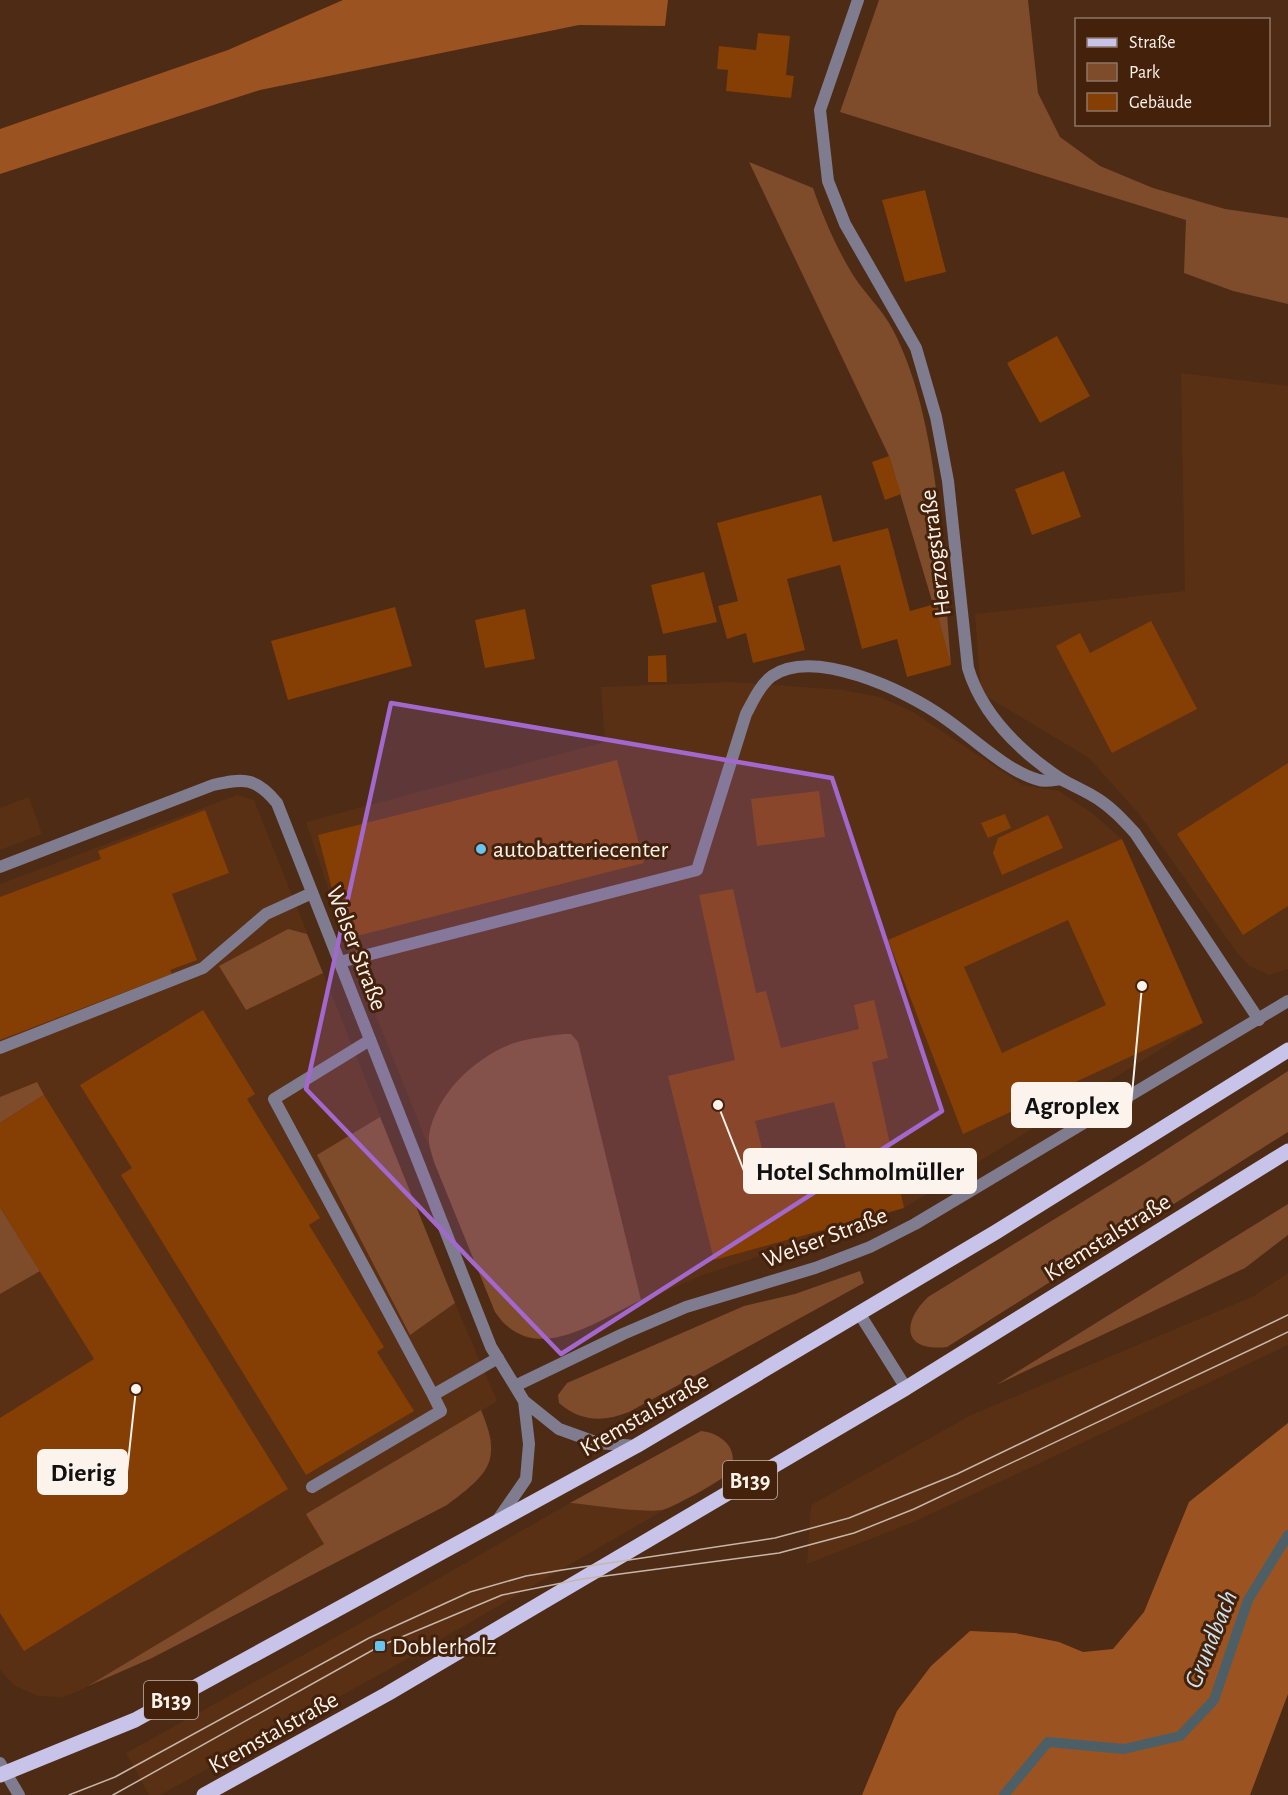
<svg xmlns="http://www.w3.org/2000/svg" width="1288" height="1795" viewBox="0 0 1288 1795" font-family="'Alegreya Sans',sans-serif">
	<style>
		.built { fill: #5a3015 }
		.green { fill: #7e4b2b }
		.forest { fill: #9c5322 }
		.lines { fill: none; stroke-linecap: round; stroke-linejoin: round }
		.stream { stroke: #4c5f67; stroke-width: 10 }
		.building { fill: #853e03; fill-rule: evenodd }
		.lane { stroke: #7f7c8f; stroke-width: 12 }
		.street { stroke: #7f7c8f; stroke-width: 12 }
		.primary { stroke: #c8c3e9; stroke-width: 15 }
		.tram { stroke: #c7b6aa; stroke-width: 1.5 }
		.marked { fill: #a268cd; fill-opacity: 0.2; stroke: #a268cd; stroke-width: 4.5; stroke-linejoin: round }
		.poi-dot { fill: #68c4f0; stroke: #43210a; stroke-width: 2 }
		.labels { text-anchor: middle; stroke-width: 6; stroke-linejoin: round; paint-order: stroke }
		.shield { fill: #43210a; stroke: #c4b4a9; stroke-width: 1.5 }
		.shield-label { font-size: 22px; font-weight: bold; fill: #fcf3ed }
		.street-label { font-size: 24px; fill: #fcf3ed; stroke: #43210a }
		.poi-label { font-size: 24px; fill: #fcf3ed; stroke: #43210a; text-anchor: start }
		.water-label { font-size: 26px; font-style: italic; fill: #cde3ef; stroke: #43210a }
		.leader { fill: none; stroke: #fcf3ed; stroke-width: 2 }
		.callout-dot { fill: #fcf3ed; stroke: #43210a; stroke-width: 2 }
		.callout { fill: #fcf3ed; stroke: #fcf3ed; stroke-width: 2 }
		.callout-label { font-size: 26px; text-anchor: middle; font-weight: bold; fill: #111 }
	</style>
	<rect width="100%" height="100%" fill="#4e2b14"/>
	<path class="built" d="M 1181,373 L 1288,386 L 1288,969 L 1269,975 L 1249,966 L 1238,954 L 1139,814 L 1089,758 L 981,693 L 975,614 L 1185,591 Z
		M 733,682 L 843,690 L 880,697 L 913,712 L 1023,785 L 1059,791 L 1093,814 L 1122,839 L 1203,1023 L 904,1208 L 703,1275 L 558,1338 L 526,1338 L 503,1324 L 495,1312 L 345,939 L 306,822 L 605,742 L 601,687 Z
		M 237,795 L 254,800 L 455,1303 L 497,1401 L 481,1411 L 492,1439 L 490,1461 L 474,1483 L 446,1505 L 233,1616 L 152,1658 L 76,1692 L 62,1697 L 38,1696 L 15,1686 L 0,1670 L 0,884 Z
		M 29,797 L 42,834 L 0,850 L 0,808 Z
		M 1288,1273 L 1288,1345 L 1019,1473 L 911,1523 L 807,1564 L 811,1505 L 971,1415 L 1254,1296 Z
		M 570,1503 L 664,1510 L 386,1671 L 160,1795 L 149,1795 L 126,1753 L 361,1623 Z"/>
	<path class="green" d="M 879,0 L 1028,0 L 1038,93 L 1060,137 L 1100,166 L 1153,188 L 1225,209 L 1288,218 L 1288,304 L 1233,291 L 1184,273 L 1186,220 L 840,112 Z
		M 749,162 L 813,188 C 824,219 836,247 853,275 C 865,294 883,310 893,330 C 941,422 942,562 951,665 L 889,456 Z
		M 288,929 L 307,934 L 323,973 L 246,1010 L 219,966 Z
		M 564,1034 L 571,1034 L 578,1042 L 641,1300 C 595,1322 533,1368 495,1312 L 434,1162 C 432,1154 428,1144 429,1135 C 436,1094 475,1057 514,1043 C 530,1038 547,1036 564,1034 Z
		M 1288,1071 L 1288,1132 L 947,1347 C 903,1352 901,1323 928,1297 L 1144,1164 Z
		M 37,1082 L 44,1095 L 0,1123 L 0,1097 Z
		M 380,1117 L 455,1303 L 410,1335 L 317,1155 Z
		M 1288,1204 L 1288,1235 L 1245,1268 L 996,1385 Z
		M 0,1207 L 40,1271 L 0,1294 Z
		M 860,1271 L 864,1283 L 629,1412 C 604,1422 580,1422 559,1403 L 558,1395 L 567,1383 L 744,1306 L 795,1294 Z
		M 481,1410 C 503,1462 488,1474 447,1505 L 152,1658 L 88,1686 L 324,1544 L 306,1514 Z
		M 701,1431 C 723,1433 744,1453 726,1475 C 721,1481 670,1509 662,1510 C 639,1513 595,1505 570,1503 Z"/>
	<path class="forest" d="M 343,0 L 668,0 L 665,26 L 579,25 L 260,90 L 0,174 L 0,129 L 228,50 Z
		M 1288,1423 L 1288,1694 L 1250,1795 L 862,1795 L 897,1711 L 931,1666 L 970,1631 L 1015,1633 L 1059,1642 L 1083,1652 L 1113,1649 L 1144,1612 L 1189,1502 Z"/>
	<g class="lines">
		<path class="stream" d="M 1004,1795 L 1048,1742 L 1124,1749 L 1180,1736 L 1214,1700 L 1248,1600 L 1288,1535"/>
	</g>
	<path class="building" d="M 758,33 L 790,36 L 786,75 L 794,76 L 791,98 L 726,91 L 728,70 L 717,69 L 719,46 L 756,50 Z
		M 925,190 L 946,272 L 905,282 L 882,200 Z
		M 1057,336 L 1090,396 L 1040,423 L 1007,363 Z
		M 889,456 L 901,494 L 885,500 L 872,462 Z
		M 1064,471 L 1081,517 L 1032,535 L 1015,489 Z
		M 821,495 L 833,542 L 888,528 L 910,611 L 935,604 L 951,665 L 907,677 L 897,639 L 862,649 L 840,565 L 787,579 L 805,650 L 753,663 L 746,633 L 727,639 L 718,606 L 738,601 L 717,523 Z
		M 704,572 L 717,622 L 663,634 L 651,585 Z
		M 395,607 L 412,666 L 288,700 L 271,641 Z
		M 525,609 L 535,659 L 485,668 L 475,620 Z
		M 1151,621 L 1197,709 L 1112,753 L 1056,646 L 1080,633 L 1090,653 Z
		M 666,655 L 667,682 L 648,682 L 648,656 Z
		M 617,760 L 644,863 L 345,939 L 318,835 Z
		M 1288,763 L 1288,906 L 1243,935 L 1177,834 Z
		M 819,791 L 825,837 L 757,846 L 751,799 Z
		M 205,810 L 229,873 L 172,894 L 197,960 L 170,970 L 172,974 L 0,1040 L 0,897 L 101,859 L 98,851 Z
		M 1005,814 L 1011,828 L 988,838 L 981,823 Z
		M 1048,815 L 1063,848 L 1002,875 L 993,853 L 998,838 Z
		M 1122,839 L 1203,1023 L 963,1134 L 888,940 ZM 1068,920 L 1106,1005 L 1002,1053 L 964,967 Z
		M 733,889 L 756,993 L 766,991 L 781,1048 L 859,1029 L 854,1005 L 874,1000 L 888,1058 L 872,1062 L 904,1208 L 714,1260 L 668,1076 L 735,1060 L 699,895 ZM 834,1102 L 849,1160 L 770,1180 L 755,1121 Z
		M 203,1010 L 255,1094 L 247,1099 L 320,1218 L 309,1225 L 384,1347 L 377,1352 L 414,1411 L 306,1475 L 121,1175 L 132,1168 L 80,1085 Z
		M 44,1095 L 288,1489 L 24,1651 L 0,1613 L 0,1418 L 94,1359 L 0,1207 L 0,1123 Z"/>
	<g class="lines">
		<path class="lane" d="M 340,962 L 697,870 L 746,714 C 753,701 760,685 772,676 C 814,647 907,691 943,717 C 970,735 1007,772 1039,780 C 1045,782 1054,780 1061,779
			M 370,1040 L 274,1099 L 433,1395 L 498,1358
			M 0,1048 L 203,968 L 266,914 L 312,893
			M 859,1313 L 906,1388
			M 312,1487 L 441,1411 L 433,1395"/>
		<path class="street" d="M 858,0 L 820,110 L 828,181 L 845,224 L 916,348 L 936,417 L 948,481 L 968,668 C 982,715 1021,752 1061,779 C 1073,786 1086,791 1098,799 C 1112,808 1123,820 1135,833 L 1259,1020
			M 0,867 L 213,785 C 243,778 256,777 277,803 L 491,1347 L 524,1401 L 559,1429 L 598,1443 L 636,1446
			M 515,1386 L 623,1334 L 686,1307 L 815,1268 L 870,1247 L 915,1224 L 1288,1001
			M 497,1521 L 526,1479 L 529,1444 L 524,1401
			M 0,1763 L 19,1795"/>
		<path class="primary" d="M 0,1775 L 135,1720 L 636,1446 L 996,1232 L 1288,1050
			M 204,1795 L 387,1694 L 906,1388 L 1288,1151"/>
		<path class="tram" d="M 69,1795 L 115,1777 L 369,1638 L 470,1592 L 526,1576 L 562,1570 L 775,1538 L 849,1518 L 957,1474 L 1288,1315
			M 113,1795 L 380,1646 L 502,1595 L 582,1579 L 779,1553 L 854,1533 L 914,1509 L 1288,1332"/>
	</g>
	<path class="marked" d="M 391,703 L 832,778 L 942,1111 L 561,1354 L 306,1089 Z"/>
	<g class="poi-dot">
		<circle cx="481" cy="849" r="6"/>
		<rect x="374" y="1640" width="12" height="12" rx="3"/>
	</g>
	<g class="labels">
		<g class="shield">
			<rect x="723" y="1461" width="54" height="38" rx="4.5"/>
			<rect x="144" y="1681" width="54" height="38" rx="4.5"/>
		</g>
		<g class="shield-label">
			<text x="750" y="1488">B139</text>
			<text x="171" y="1708">B139</text>
		</g>
		<g class="street-label">
			<text transform="translate(935 553) rotate(-97)" y="8">Herzogstraße</text>
			<text transform="translate(357 948) rotate(69)" y="8">Welser Straße</text>
			<text transform="translate(825 1237) rotate(-21)" y="8">Welser Straße</text>
			<text transform="translate(1107 1237) rotate(-32)" y="8">Kremstalstraße</text>
			<text transform="translate(644 1414) rotate(-30)" y="8">Kremstalstraße</text>
			<text transform="translate(273 1732) rotate(-29)" y="8">Kremstalstraße</text>
		</g>
		<g class="poi-label">
			<text x="493" y="857">autobatteriecenter</text>
			<text x="392" y="1654">Doblerholz</text>
		</g>
		<g class="water-label">
			<text transform="translate(1210 1639) rotate(-68)" y="9">Grundbach</text>
		</g>
	</g>
	<path class="leader" d="M1142 986L1131 1105M718 1105L744 1171M136 1389L127 1472"/>
	<g class="callout-dot">
		<circle cx="1142" cy="986" r="6"/>
		<circle cx="718" cy="1105" r="6"/>
		<circle cx="136" cy="1389" r="6"/>
	</g>
	<g class="callout">
		<rect x="1012" y="1083" width="119" height="44" rx="6"/>
		<rect x="744" y="1149" width="232" height="44" rx="6"/>
		<rect x="38" y="1450" width="89" height="44" rx="6"/>
	</g>
	<g class="callout-label">
		<text x="1072" y="1114">Agroplex</text>
		<text x="860" y="1180">Hotel Schmolmüller</text>
		<text x="83" y="1481">Dierig</text>
	</g>
	<rect x="1075" y="18" width="195" height="108" fill="#43210a" stroke="#8d7565" stroke-width="1.5"/>
	<rect x="1087" y="38" width="30" height="9" fill="#c8c3e9" stroke="#8d7565" stroke-width="1.5"/>
	<text x="1129" y="48" font-size="18" fill="#fcf3ed">Straße</text>
	<rect x="1087" y="63" width="30" height="18" fill="#7e4b2b" stroke="#8d7565" stroke-width="1.5"/>
	<text x="1129" y="78" font-size="18" fill="#fcf3ed">Park</text>
	<rect x="1087" y="93" width="30" height="18" fill="#853e03" stroke="#8d7565" stroke-width="1.5"/>
	<text x="1129" y="108" font-size="18" fill="#fcf3ed">Gebäude</text>
</svg>
